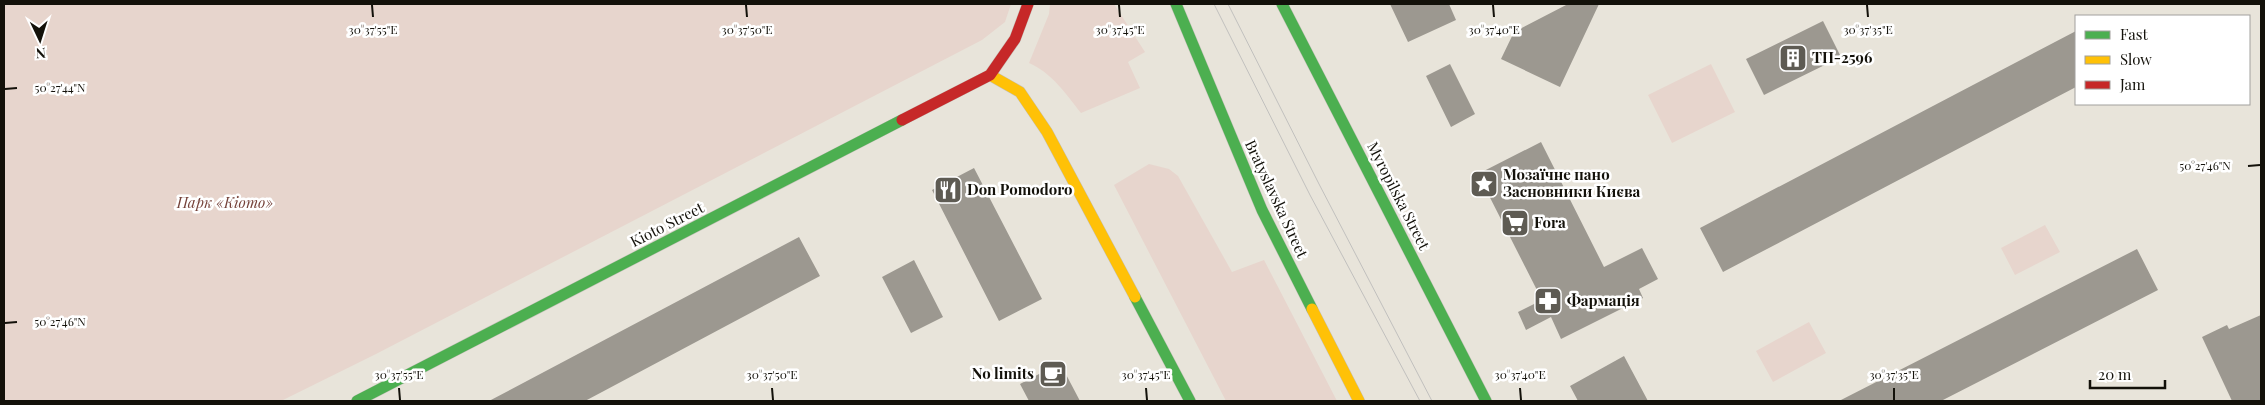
<svg xmlns="http://www.w3.org/2000/svg" width="2265" height="405" viewBox="0 0 2265 405" font-family="'Playfair Display',serif">
	<style>
		.green { fill: #e7d5cd }
		.building { fill: #9c9890 }
		.lines { fill: none; stroke-linecap: round; stroke-linejoin: round }
		.fast-casing { stroke: #c4c1b9; stroke-width: 12 }
		.slow-casing { stroke: #c4c1b9; stroke-width: 12 }
		.jam-casing { stroke: #c4c1b9; stroke-width: 12 }
		.fast { stroke: #4caf50; stroke-width: 11 }
		.slow { stroke: #ffc107; stroke-width: 11 }
		.jam { stroke: #c62828; stroke-width: 11 }
		.tram { stroke: #c1c0be; stroke-width: 1 }
		.ticks { fill: none; stroke: #13110a; stroke-width: 2 }
		.labels { text-anchor: middle; stroke-width: 5; stroke-linejoin: round; paint-order: stroke }
		.poi-label { font-size: 15px; font-weight: bold; fill: #13110a; stroke: #fff; text-anchor: start }
		.street-label { font-size: 15px; fill: #13110a; stroke: #fff }
		.park-label { font-size: 15px; font-style: italic; fill: #75423a; stroke: #fff }
		.ticks-label { font-size: 12px; text-anchor: middle; fill: #13110a; stroke: #fff; stroke-width: 5; stroke-linejoin: round; paint-order: stroke }
	</style>
	<rect width="100%" height="100%" fill="#e8e4da"/>
	<path class="green" d="M 4,4 L 1011,4 L 1005,22 L 982,40 L 376,354 L 281,401 L 4,401 Z
		M 1050,4 L 1114,4 L 1145,52 L 1128,62 L 1140,88 L 1081,113 C 1066,94 1052,73 1029,63 L 1049,14 Z
		M 1711,64 L 1735,112 L 1672,143 L 1648,95 Z
		M 1149,164 L 1169,169 L 1178,176 L 1232,272 L 1264,260 L 1337,401 L 1226,401 L 1114,185 Z
		M 2045,225 L 2060,252 L 2015,275 L 2001,248 Z
		M 1809,322 L 1826,353 L 1773,382 L 1756,351 Z"/>
	<path class="building" d="M 1390,4 L 1449,4 L 1456,20 L 1408,42 Z
		M 1568,4 L 1599,4 L 1560,87 L 1501,59 L 1514,32 Z
		M 1823,21 L 1841,57 L 1764,95 L 1746,59 Z
		M 2076,31 L 2076,87 L 1723,272 L 1700,228 Z
		M 1450,64 L 1475,114 L 1451,127 L 1426,76 Z
		M 1541,142 L 1604,267 L 1642,248 L 1658,279 L 1639,289 L 1643,298 L 1561,339 L 1551,317 L 1526,330 L 1518,312 L 1542,300 L 1478,174 Z
		M 974,168 L 1042,299 L 999,321 L 932,190 Z
		M 799,237 L 820,276 L 602,392 L 585,401 L 489,401 Z
		M 2137,249 L 2158,290 L 1941,401 L 1839,401 Z
		M 914,260 L 943,317 L 911,333 L 882,277 Z
		M 2261,315 L 2261,401 L 2232,401 L 2202,337 L 2227,325 L 2229,329 Z
		M 1624,356 L 1648,401 L 1578,401 L 1570,386 Z
		M 1060,363 L 1080,401 L 1029,401 L 1020,384 Z"/>
	<g class="lines">
		<defs>
			<path id="fast" d="M 1176,4 L 1262,210 L 1312,309
				M 1282,4 L 1486,401
				M 1135,297 L 1190,401
				M 357,401 L 902,120"/>
			<path id="slow" d="M 990,75 L 1020,92 L 1047,132 L 1135,297
				M 1312,309 L 1359,401"/>
			<path id="jam" d="M 902,120 L 990,75 L 1015,39 L 1028,4"/>
		</defs>
		<use href="#fast" class="fast-casing"/>
		<use href="#slow" class="slow-casing"/>
		<use href="#jam" class="jam-casing"/>
		<use href="#fast" class="fast"/>
		<use href="#slow" class="slow"/>
		<use href="#jam" class="jam"/>
		<path class="tram" d="M 1214,4 L 1310,195 L 1420,401
			M 1228,4 L 1319,184 L 1432,401"/>
	</g>
	<path class="ticks" d="M 372,5 L 373,17M 746,5 L 747,17M 1119,5 L 1120,17M 1493,5 L 1494,17M 1867,5 L 1868,17M 5,89 L 17,88M 2248,166 L 2260,165M 5,323 L 17,322M 399,388 L 400,400M 772,388 L 773,400M 1146,388 L 1147,400M 1520,388 L 1521,400M 1894,388 L 1894,400"/>
	<defs>
		<symbol id="building-square" viewBox="-11 -11 22 22"><rect x="-9" y="-9" width="18" height="18" rx="4" fill="#5e5b53" stroke="#fff"/><path d="M-4-6H4V6H1V3H-1V6H-4ZM-2.5-4.3h1.7v1.8h-1.7ZM.8-4.3h1.7v1.8H.8ZM-2.5-1h1.7V.8h-1.7ZM.8-1h1.7V.8H.8Z" fill="#fff"/></symbol>
		<symbol id="sight-square" viewBox="-11 -11 22 22"><rect x="-9" y="-9" width="18" height="18" rx="4" fill="#5e5b53" stroke="#fff"/><path d="M0-6L1.8-2.2L6-1.7L2.9 1.2L3.7 5.4L0 3.3L-3.7 5.4L-2.9 1.2L-6-1.7L-1.8-2.2Z" fill="#fff"/></symbol>
		<symbol id="restaurant-square" viewBox="-11 -11 22 22"><rect x="-9" y="-9" width="18" height="18" rx="4" fill="#5e5b53" stroke="#fff"/><path d="M-5-6h1v4h1v-4h1v4h1v-4h1v5L-1.5 .5V6h-2V.5L-5-1ZM5-6V6H3V1.5H1.5Q1.5-4 5-6Z" fill="#fff"/></symbol>
		<symbol id="supermarket-square" viewBox="-11 -11 22 22"><rect x="-9" y="-9" width="18" height="18" rx="4" fill="#5e5b53" stroke="#fff"/><path d="M-6-5.5h2.5l.6 2H6L4.5 2H-2.5L-4.4-4H-6ZM-1.5 3.2a1.3 1.3 0 1 0 .1 0ZM3 3.2a1.3 1.3 0 1 0 .1 0Z" fill="#fff"/></symbol>
		<symbol id="pharmacy-square" viewBox="-11 -11 22 22"><rect x="-9" y="-9" width="18" height="18" rx="4" fill="#5e5b53" stroke="#fff"/><path d="M-2-6h4v4h4v4h-4v4h-4v-4h-4v-4h4Z" fill="#fff"/></symbol>
		<symbol id="cafe-square" viewBox="-11 -11 22 22"><rect x="-9" y="-9" width="18" height="18" rx="4" fill="#5e5b53" stroke="#fff"/><path d="M-5.5-4.5H6V0H3Q3 3.5 0 3.5H-2.5Q-5.5 3.5-5.5 0ZM3-3.2v2h1.7v-2ZM-6 4.5H4V6H-6Z" fill="#fff"/></symbol>
	</defs>
	<g fill-rule="evenodd">
		<use href="#building-square" x="1777" y="42" width="32" height="32"/>
		<use href="#sight-square" x="1468" y="168" width="32" height="32"/>
		<use href="#restaurant-square" x="932" y="174" width="32" height="32"/>
		<use href="#supermarket-square" x="1499" y="207" width="32" height="32"/>
		<use href="#pharmacy-square" x="1532" y="285" width="32" height="32"/>
		<use href="#cafe-square" x="1037" y="358" width="32" height="32"/>
	</g>
	<g class="labels">
		<g class="poi-label">
			<text x="1812" y="63">ТП-2596</text>
			<text x="1503" y="180">Мозаїчне пано<tspan x="1503" dy="17">Засновники Києва</tspan></text>
			<text x="967" y="195">Don Pomodoro</text>
			<text x="1534" y="228">Fora</text>
			<text x="1567" y="306">Фармація</text>
			<text x="1034" y="379" text-anchor="end">No limits</text>
		</g>
		<g class="street-label">
			<text transform="translate(1398 196) rotate(63)" y="5">Myropilska Street</text>
			<text transform="translate(1276 199) rotate(65)" y="5">Bratyslavska Street</text>
			<text transform="translate(667 225) rotate(-27)" y="5">Kioto Street</text>
		</g>
		<g class="park-label">
			<text x="225" y="208">Парк «Кіото»</text>
		</g>
	</g>
	<g class="ticks-label">
		<text x="373" y="34">30°37'55"E</text>
		<text x="747" y="34">30°37'50"E</text>
		<text x="1120" y="34">30°37'45"E</text>
		<text x="1494" y="34">30°37'40"E</text>
		<text x="1868" y="34">30°37'35"E</text>
		<text x="60" y="92">50°27'44"N</text>
		<text x="2205" y="170">50°27'46"N</text>
		<text x="60" y="326">50°27'46"N</text>
		<text x="399" y="379">30°37'55"E</text>
		<text x="772" y="379">30°37'50"E</text>
		<text x="1146" y="379">30°37'45"E</text>
		<text x="1520" y="379">30°37'40"E</text>
		<text x="1894" y="379">30°37'35"E</text>
	</g>
	<rect width="2265" height="405" fill="none" stroke="#13110a" stroke-width="10"/>
	<rect x="2075" y="15" width="175" height="90" fill="#ffffff" stroke="#a1a09d"/>
	<rect x="2085" y="31" width="25" height="8" fill="#4caf50" stroke="#a1a09d"/>
	<text x="2120" y="40" font-size="15" fill="#13110a">Fast</text>
	<rect x="2085" y="56" width="25" height="8" fill="#ffc107" stroke="#a1a09d"/>
	<text x="2120" y="65" font-size="15" fill="#13110a">Slow</text>
	<rect x="2085" y="81" width="25" height="8" fill="#c62828" stroke="#a1a09d"/>
	<text x="2120" y="90" font-size="15" fill="#13110a">Jam</text>
	<g transform="translate(40 40) rotate(176)" stroke="#ffffff" stroke-width="4" paint-order="stroke">
	<path d="M0-4L9 19L0 12L-9 19Z" fill="#13110a"/>
	<text y="-8" font-size="14" font-weight="bold" text-anchor="middle" fill="#13110a">N</text>
	</g>
	<path d="M2090 380v8h75v-8" fill="none" stroke="#13110a" stroke-width="2.5"/>
	<text x="2098" y="380" font-size="15" fill="#13110a" stroke="#ffffff" stroke-width="4" paint-order="stroke">20 m</text>
</svg>
